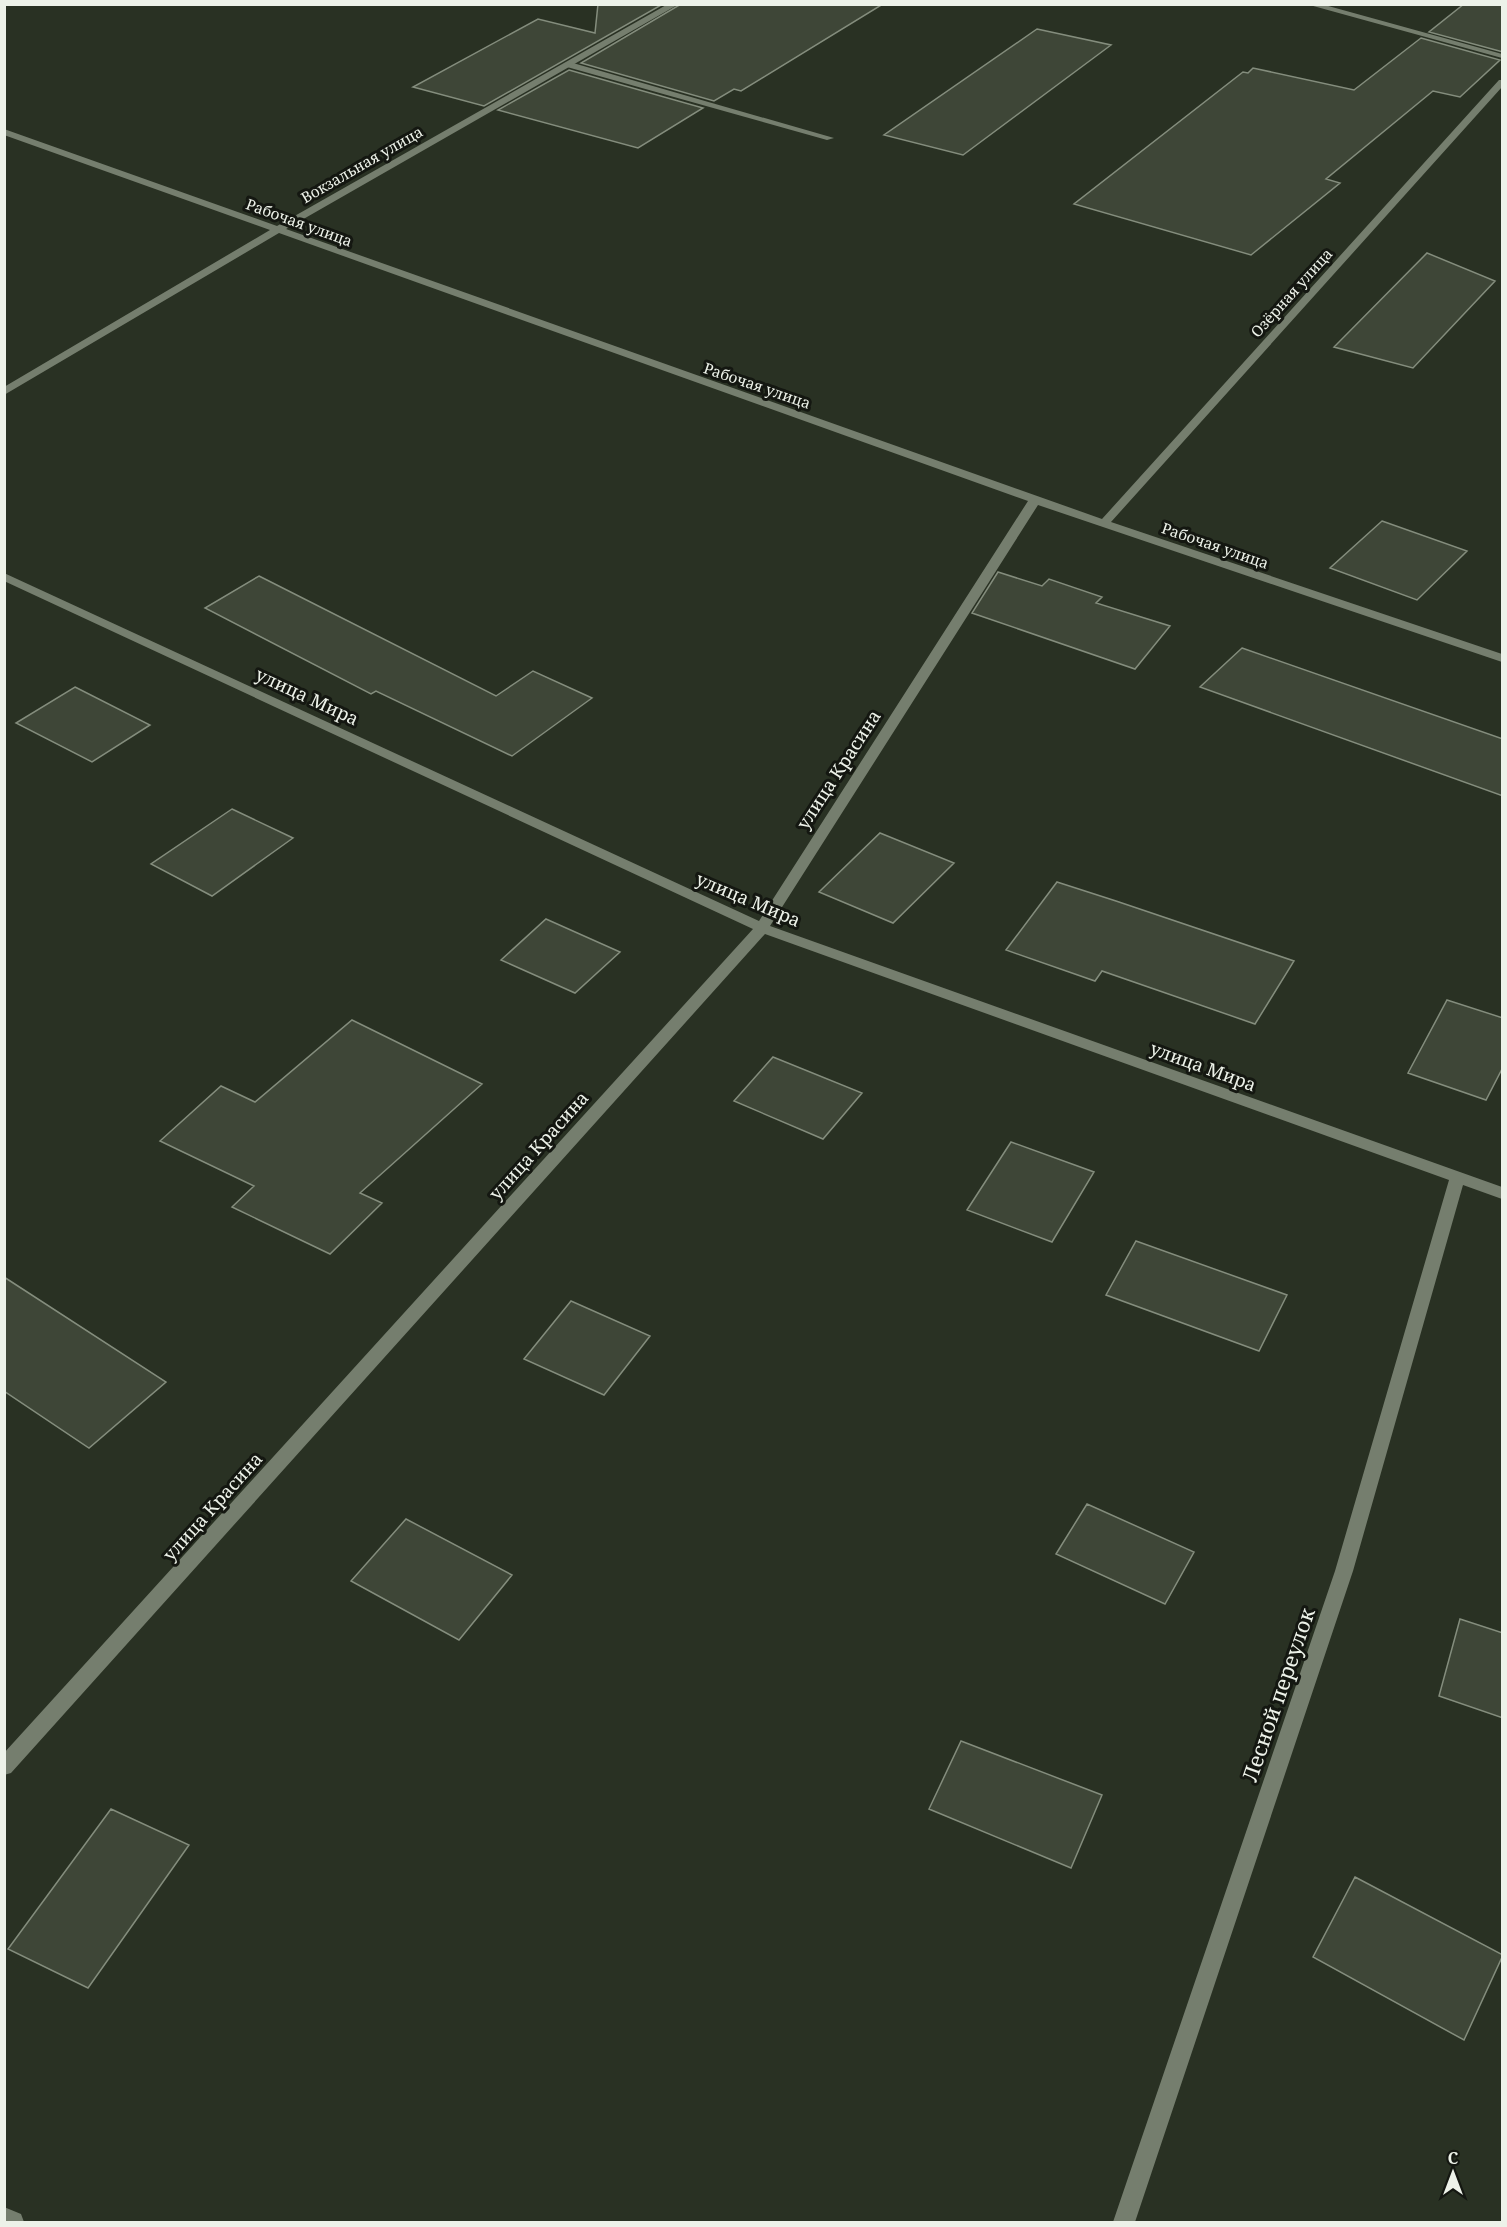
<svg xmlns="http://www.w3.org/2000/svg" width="1507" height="2227" viewBox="0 0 1507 2227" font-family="'Noto Serif',serif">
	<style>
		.building { fill: #3e4637; stroke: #848d7d; stroke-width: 1.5 }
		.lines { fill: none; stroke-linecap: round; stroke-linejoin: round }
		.service { fill: #757e6e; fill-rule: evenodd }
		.minor { fill: #757e6e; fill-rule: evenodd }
		.labels { text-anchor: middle; stroke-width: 6; stroke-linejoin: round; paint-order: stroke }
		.far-street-label { font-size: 15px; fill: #edf2e9; stroke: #141711 }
		.street-label { font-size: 18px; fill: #edf2e9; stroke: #141711 }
		.near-street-label { font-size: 21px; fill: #edf2e9; stroke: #141711 }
	</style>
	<rect width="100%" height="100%" fill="#293123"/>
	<path class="building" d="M 598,4 L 663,4 L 484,106 L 413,87 L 538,19 L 595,33 Z
		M 681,4 L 883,4 L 741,91 L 734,89 L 714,101 L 581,63 Z
		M 1464,4 L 1503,4 L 1503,52 L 1429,32 Z
		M 1037,29 L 1111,45 L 963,155 L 884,135 Z
		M 1421,38 L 1500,60 L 1460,97 L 1433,91 L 1326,179 L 1340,183 L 1251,255 L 1074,204 L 1243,72 L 1248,73 L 1253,68 L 1354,90 Z
		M 569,70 L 703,108 L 638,148 L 498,110 Z
		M 1427,253 L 1495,281 L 1413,368 L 1334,347 Z
		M 1382,521 L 1467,551 L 1417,600 L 1330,568 Z
		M 998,572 L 1042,586 L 1049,579 L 1102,597 L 1096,603 L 1170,626 L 1135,669 L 972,613 Z
		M 259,576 L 496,696 L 533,671 L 592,698 L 512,756 L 376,691 L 371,694 L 205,608 Z
		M 1242,648 L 1503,739 L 1503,796 L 1200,687 Z
		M 75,687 L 150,725 L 92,762 L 16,723 Z
		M 232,809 L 293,838 L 212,896 L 151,864 Z
		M 880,833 L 954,863 L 893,923 L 819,892 Z
		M 1057,882 L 1116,901 L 1294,961 L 1255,1024 L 1102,971 L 1095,981 L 1006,950 Z
		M 546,919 L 620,952 L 575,993 L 501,960 Z
		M 1447,1000 L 1503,1018 L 1503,1067 L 1486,1100 L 1408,1073 Z
		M 352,1020 L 482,1084 L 360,1193 L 382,1203 L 330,1254 L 232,1207 L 254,1186 L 160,1141 L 221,1086 L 255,1102 Z
		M 773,1057 L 862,1093 L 823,1139 L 734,1101 Z
		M 1011,1142 L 1094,1172 L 1052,1242 L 967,1210 Z
		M 1136,1241 L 1287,1295 L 1259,1351 L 1106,1295 Z
		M 4,1277 L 166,1382 L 89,1448 L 4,1391 Z
		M 571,1301 L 650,1336 L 604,1395 L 524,1359 Z
		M 1087,1504 L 1194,1552 L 1165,1604 L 1056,1554 Z
		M 406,1519 L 512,1575 L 459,1640 L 351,1581 Z
		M 1460,1619 L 1503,1633 L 1503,1718 L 1439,1696 Z
		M 961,1741 L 1102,1795 L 1071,1868 L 929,1809 Z
		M 111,1809 L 189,1845 L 88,1988 L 8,1949 Z
		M 1355,1877 L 1503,1955 L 1464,2040 L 1313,1957 Z"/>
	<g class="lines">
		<path class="service" d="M 567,63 L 573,63 L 834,138 L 827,140 L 567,67 Z"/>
		<path class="minor" d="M 668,4 L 679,4 L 286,229 L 1102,519 L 1499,80 L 1502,80 L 1502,87 L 1111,522 L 1502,654 L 1502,662 L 1038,505 L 770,926 L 1502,1187 L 1502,1199 L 1463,1185 L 1353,1571 L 1135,2222 L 1113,2222 L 1335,1571 L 1449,1180 L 765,934 L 11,1773 L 4,1775 L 4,1753 L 753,929 L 4,581 L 4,573 L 759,921 L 1028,501 L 279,233 L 4,395 L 4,387 L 270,230 L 4,135 L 4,129 L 277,226 Z
			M 1306,4 L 1321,4 L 1502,54 L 1502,58 Z
			M 4,2207 L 21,2214 L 24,2222 L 4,2222 Z"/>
	</g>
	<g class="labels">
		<g class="far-street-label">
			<text transform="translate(362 165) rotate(-30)" y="5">Вокзальная улица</text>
			<text transform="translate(299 223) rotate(20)" y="5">Рабочая улица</text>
			<text transform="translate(1292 293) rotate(-48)" y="5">Озёрная улица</text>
			<text transform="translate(757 386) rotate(19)" y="5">Рабочая улица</text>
			<text transform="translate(1215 546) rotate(19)" y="5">Рабочая улица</text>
		</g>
		<g class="street-label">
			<text transform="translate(307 697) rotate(25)" y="6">улица Мира</text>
			<text transform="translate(839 770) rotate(-57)" y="6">улица Красина</text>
			<text transform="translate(748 900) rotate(23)" y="6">улица Мира</text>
			<text transform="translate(1203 1067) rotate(20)" y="6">улица Мира</text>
			<text transform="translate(539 1146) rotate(-48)" y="6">улица Красина</text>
			<text transform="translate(213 1507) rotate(-48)" y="6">улица Красина</text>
		</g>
		<g class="near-street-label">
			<text transform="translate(1279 1695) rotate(-71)" y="7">Лесной переулок</text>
		</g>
	</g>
	<rect width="1507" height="2227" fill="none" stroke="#edf2e9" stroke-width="12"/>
	<g transform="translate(1453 2173)" stroke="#141711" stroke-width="4.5" paint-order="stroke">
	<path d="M0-4.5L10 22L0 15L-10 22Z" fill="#edf2e9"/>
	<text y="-9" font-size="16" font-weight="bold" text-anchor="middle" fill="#edf2e9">С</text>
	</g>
</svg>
